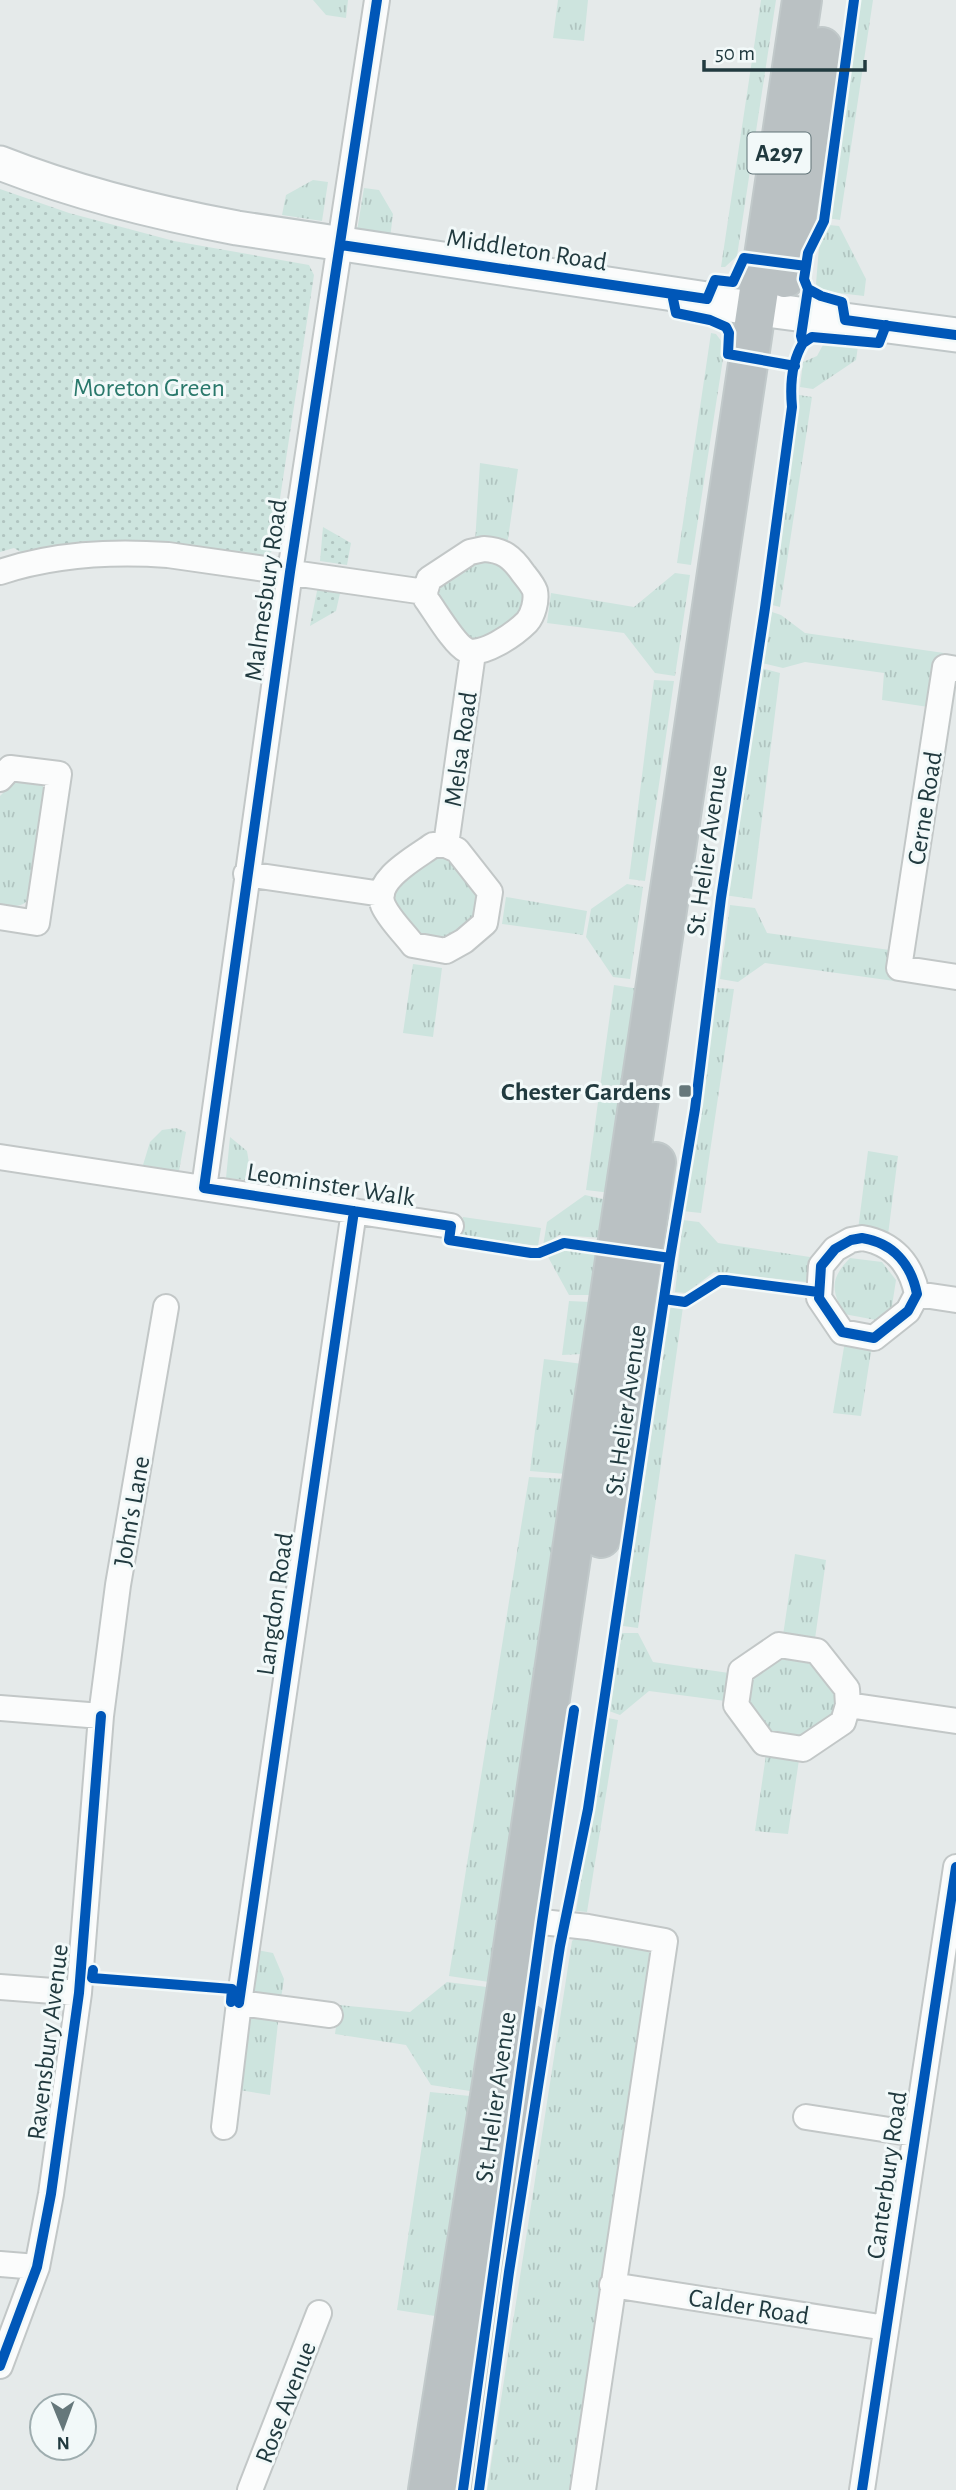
<svg xmlns="http://www.w3.org/2000/svg" width="956" height="2490" viewBox="0 0 956 2490" font-family="'Alegreya Sans',sans-serif">
	<style>
		.grass { fill: url(#grass-tufts) }
		.park { fill: url(#park-dots) }
		.lines { fill: none; stroke-linecap: round; stroke-linejoin: round }
		.street-casing { stroke: #c2c7c7; stroke-width: 28 }
		.secondary-casing { stroke: #c0c7c8; stroke-width: 37 }
		.highway-casing { stroke: #c1c9ca; stroke-width: 42 }
		.street { stroke: #fbfcfc; stroke-width: 24 }
		.secondary { stroke: #fbfcfc; stroke-width: 33 }
		.highway { stroke: #bac1c3; stroke-width: 38 }
		.cycleway-casing { stroke: #f2f9f9; stroke-width: 15 }
		.cycleway { stroke: #0057b8; stroke-width: 10 }
		.poi-dot { fill: #66787b; stroke: #f2f9f9; stroke-width: 2.5 }
		.labels { text-anchor: middle; stroke-width: 6; stroke-linejoin: round; paint-order: stroke }
		.shield { fill: #f2f9f9; stroke: #607377; stroke-width: 2 }
		.shield-label { font-size: 24px; font-weight: bold; fill: #213a3f }
		.street-label { font-size: 26px; fill: #213a3f; stroke: #f2f9f9 }
		.park-label { font-size: 26px; fill: #29786b; stroke: #f2f9f9 }
		.poi-label { font-size: 26px; font-weight: bold; fill: #213a3f; stroke: #f2f9f9; text-anchor: end }
	</style>
	<defs>
		<pattern id="grass-tufts" width="24" height="20" patternUnits="userSpaceOnUse" patternTransform="scale(1.75)"><rect width="24" height="20" fill="#cde4de"/><path d="M3 7l-1-3M5 7V3M7 7l1-3M15 17l-1-3M17 17v-4M19 17l1-3" fill="none" stroke="#b0c4c0"/></pattern>
		<pattern id="park-dots" width="8" height="8" patternUnits="userSpaceOnUse" patternTransform="scale(1.75)"><rect width="8" height="8" fill="#cde4de"/><path d="M2 2h.1M6 6h.1" fill="none" stroke="#b0c4c0" stroke-width="1.8" stroke-linecap="round"/></pattern>
	</defs>
	<rect width="100%" height="100%" fill="#e5eaea"/>
	<path class="grass" d="M 313,0 L 348,0 L 346,18 L 326,15 Z
		M 558,0 L 588,0 L 584,41 L 553,38 Z
		M 761,0 L 776,0 L 737,256 L 725,267 L 721,267 Z
		M 856,0 L 873,0 L 840,220 L 827,218 Z
		M 313,180 L 328,182 L 322,221 L 282,215 L 286,195 Z
		M 364,188 L 379,190 L 393,214 L 390,238 L 357,231 Z
		M 829,225 L 839,226 L 866,279 L 864,296 L 822,291 L 816,284 L 819,247 Z
		M 711,333 L 716,334 L 725,346 L 691,565 L 677,563 Z
		M 824,343 L 858,346 L 856,360 L 813,389 L 800,387 L 803,362 L 817,356 Z
		M 799,395 L 812,397 L 780,607 L 772,605 Z
		M 480,463 L 518,469 L 507,546 L 475,543 Z
		M 498,559 L 524,591 L 521,616 L 472,645 L 435,596 L 437,583 L 467,560 Z
		M 675,573 L 690,575 L 675,676 L 655,673 L 624,633 L 547,623 L 551,593 L 634,607 Z
		M 772,612 L 781,615 L 805,633 L 944,653 L 935,708 L 882,700 L 884,673 L 805,662 L 783,668 L 762,663 Z
		M 761,668 L 780,673 L 752,899 L 724,895 Z
		M 654,680 L 674,681 L 645,881 L 629,879 Z
		M 16,780 L 39,782 L 43,786 L 45,794 L 30,898 C 21,909 13,906 0,904 L 0,796 Z
		M 435,852 L 450,853 L 480,898 L 474,921 L 450,940 L 424,940 L 390,902 L 393,883 Z
		M 627,884 L 643,887 L 630,979 L 613,977 L 586,937 L 591,909 Z
		M 506,897 L 587,911 L 583,935 L 502,924 Z
		M 730,905 L 755,908 L 767,933 L 897,951 L 894,981 L 765,963 L 738,982 L 720,979 Z
		M 413,964 L 442,968 L 433,1037 L 403,1033 Z
		M 614,985 L 639,989 L 611,1193 L 586,1190 Z
		M 717,988 L 734,989 L 701,1213 L 682,1211 L 697,1134 Z
		M 176,1128 L 186,1132 L 179,1171 L 143,1165 L 150,1142 L 162,1130 Z
		M 230,1137 L 247,1151 L 249,1163 L 245,1180 L 226,1178 Z
		M 868,1151 L 898,1156 L 888,1235 L 858,1230 Z
		M 585,1195 L 607,1200 L 602,1238 L 559,1235 L 543,1246 L 547,1222 Z
		M 463,1217 L 541,1228 L 538,1246 L 460,1235 Z
		M 683,1220 L 699,1222 L 718,1243 L 810,1257 L 806,1282 L 714,1272 L 686,1293 L 675,1292 Z
		M 562,1249 L 599,1252 L 592,1295 L 569,1295 L 548,1257 Z
		M 850,1258 L 882,1262 L 896,1280 L 892,1306 L 876,1320 L 844,1314 C 831,1289 830,1279 850,1258 Z
		M 569,1301 L 590,1302 L 582,1354 L 562,1355 Z
		M 671,1304 L 683,1307 L 638,1628 L 623,1626 Z
		M 845,1341 L 872,1345 L 861,1416 L 833,1413 Z
		M 544,1359 L 583,1364 L 566,1474 L 530,1471 Z
		M 529,1477 L 565,1479 L 489,1982 L 449,1976 Z
		M 795,1554 L 826,1560 L 814,1646 L 782,1642 Z
		M 622,1633 L 638,1633 L 653,1662 L 736,1674 L 733,1702 L 649,1691 L 620,1715 L 609,1711 Z
		M 780,1650 L 815,1656 L 843,1692 L 838,1719 L 802,1743 L 766,1737 L 742,1704 L 747,1673 Z
		M 608,1718 L 618,1720 L 587,1912 L 576,1911 Z
		M 767,1748 L 800,1753 L 788,1834 L 755,1831 Z
		M 579,1934 L 589,1934 L 650,1951 L 655,1961 L 572,2490 L 487,2490 L 572,1941 Z
		M 251,1949 L 273,1953 L 284,1979 L 280,2005 L 243,2000 Z
		M 447,1982 L 487,1987 L 470,2091 L 431,2085 L 406,2045 L 335,2034 L 339,2005 L 410,2012 Z
		M 242,2008 L 279,2014 L 270,2095 L 233,2089 Z
		M 430,2092 L 470,2096 L 435,2316 L 397,2310 Z"/>
	<path class="park" d="M 0,189 L 69,213 L 174,241 L 309,265 L 314,275 L 272,551 L 266,557 L 26,555 L 14,548 L 0,552 Z
		M 323,527 L 351,543 L 347,565 L 320,561 Z
		M 318,586 L 341,589 L 336,611 L 310,626 Z"/>
	<g class="lines">
		<defs>
			<path id="street" d="M 484,549 C 503,550 512,557 523,573 C 527,578 533,585 535,591 C 537,601 533,615 527,622 C 515,634 481,658 466,650 C 454,644 435,611 426,599 L 425,592 L 429,579 L 470,552 Z
				M 0,572 C 55,554 110,551 168,555 L 425,592
				M 956,669 L 945,667 L 899,968 L 956,977
				M 0,779 L 10,768 L 59,774 L 37,923 L 0,917
				M 433,845 L 446,845 L 457,850 L 490,892 L 485,923 L 464,941 L 446,951 L 413,945 C 404,933 389,919 383,905 C 372,880 417,857 433,845 Z
				M 446,845 L 473,653
				M 246,874 L 382,894
				M 0,1157 L 451,1226
				M 204,1188 L 290,572 L 377,0
				M 862,1238 C 893,1243 911,1264 917,1294 L 908,1311 L 874,1338 L 842,1332 L 819,1298 L 821,1266 L 835,1249 L 851,1240 Z
				M 917,1294 L 956,1300
				M 779,1645 L 817,1651 L 847,1689 L 848,1705 L 843,1722 L 803,1749 L 764,1743 L 736,1705 L 741,1671 Z
				M 848,1705 L 956,1721
				M 0,1708 L 101,1716
				M 542,1922 L 588,1927 L 665,1941 L 583,2490
				M 0,1987 L 79,1993
				M 239,2003 L 330,2015
				M 806,2117 L 915,2134
				M 224,2127 L 239,2003 L 354,1211
				M 0,2264 L 37,2267
				M 612,2285 L 886,2328
				M 0,2366 L 37,2267 L 51,2194 L 79,1993 L 101,1716 L 118,1585 L 166,1307
				M 250,2490 L 319,2313
				M 862,2490 L 956,1867"/>
			<path id="secondary" d="M 0,163 C 76,193 157,213 237,228 L 707,299 L 730,305 L 956,335"/>
			<path id="highway" d="M 785,278 L 797,216 L 822,47
				M 601,1538 L 656,1162
				M 428,2490 L 507,1988 L 802,0
				M 463,2490 L 528,2024"/>
		</defs>
		<use href="#street" class="street-casing"/>
		<use href="#secondary" class="secondary-casing"/>
		<use href="#highway" class="highway-casing"/>
		<use href="#street" class="street"/>
		<use href="#secondary" class="secondary"/>
		<use href="#highway" class="highway"/>
		<defs>
			<path id="cycleway" d="M 377,0 L 290,572 L 204,1188 L 451,1226 L 449,1240 L 531,1253 L 539,1253 L 564,1243 L 670,1258
				M 341,245 L 707,299 L 715,280 L 733,282 L 744,258 L 806,266
				M 808,289 L 821,296 L 842,302 L 845,320 L 956,335
				M 672,294 L 676,313 L 710,320 L 726,327 L 729,333 L 728,354 L 795,366
				M 803,343 L 812,337 L 879,343 L 886,325
				M 862,1238 C 893,1243 911,1264 917,1294 L 908,1311 L 874,1338 L 842,1332 L 819,1298 L 821,1266 L 835,1249 L 851,1240 Z
				M 664,1299 L 685,1302 L 720,1280 L 726,1280 L 818,1292
				M 93,1970 L 92,1978 L 232,1989 L 231,2002
				M 239,2003 L 354,1211
				M 0,2366 L 37,2267 L 51,2194 L 79,1993 L 101,1716
				M 463,2490 L 542,1922 L 574,1710
				M 479,2490 L 509,2272 L 560,1946 L 588,1809 L 670,1258 L 695,1109 L 721,898 L 765,608 L 792,407 C 790,386 792,361 803,343 L 801,336 L 808,289 L 804,279 L 808,253 L 824,221 L 854,0
				M 862,2490 L 956,1867"/>
		</defs>
		<use href="#cycleway" class="cycleway-casing"/>
		<use href="#cycleway" class="cycleway"/>
	</g>
	<rect class="poi-dot" x="678" y="1084" width="14" height="14" rx="3.5"/>
	<g class="labels">
		<rect class="shield" x="747.5" y="132.5" width="63" height="41" rx="5"/>
		<g class="shield-label">
			<text x="779" y="161">A297</text>
		</g>
		<g class="street-label">
			<text transform="translate(527 249) rotate(9)" y="9">Middleton Road</text>
			<text transform="translate(265 590) rotate(-82)" y="9">Malmesbury Road</text>
			<text transform="translate(460 749) rotate(-82)" y="9">Melsa Road</text>
			<text transform="translate(924 808) rotate(-81)" y="9">Cerne Road</text>
			<text transform="translate(706 850) rotate(-82)" y="9">St. Helier Avenue</text>
			<text transform="translate(331 1184) rotate(9)" y="9">Leominster Walk</text>
			<text transform="translate(625 1410) rotate(-82)" y="9">St. Helier Avenue</text>
			<text transform="translate(131 1511) rotate(-80)" y="9">John's Lane</text>
			<text transform="translate(274 1604) rotate(-82)" y="9">Langdon Road</text>
			<text transform="translate(47 2042) rotate(-83)" y="9">Ravensbury Avenue</text>
			<text transform="translate(495 2097) rotate(-82)" y="9">St. Helier Avenue</text>
			<text transform="translate(886 2175) rotate(-82)" y="9">Canterbury Road</text>
			<text transform="translate(749 2306) rotate(9)" y="9">Calder Road</text>
			<text transform="translate(285 2402) rotate(-69)" y="9">Rose Avenue</text>
		</g>
		<g class="park-label">
			<text x="149" y="396">Moreton Green</text>
		</g>
		<g class="poi-label">
			<text x="671" y="1100">Chester Gardens</text>
		</g>
	</g>
	<g transform="translate(63 2427) rotate(179)"><circle r="33" fill="#f2f9f9" stroke="#9eadaf" stroke-width="2"/>
	<path d="M0-5L12 26L0 18L-12 26Z" fill="#66787b"/>
	<text y="-10" font-size="19" font-weight="bold" text-anchor="middle" fill="#213a3f">N</text>
	</g>
	<path d="M704 60v10h161v-10" fill="none" stroke="#213a3f" stroke-width="3.5"/>
	<text x="715" y="60" font-size="21" fill="#213a3f" stroke="#f2f9f9" stroke-width="5" paint-order="stroke">50 m</text>
</svg>
